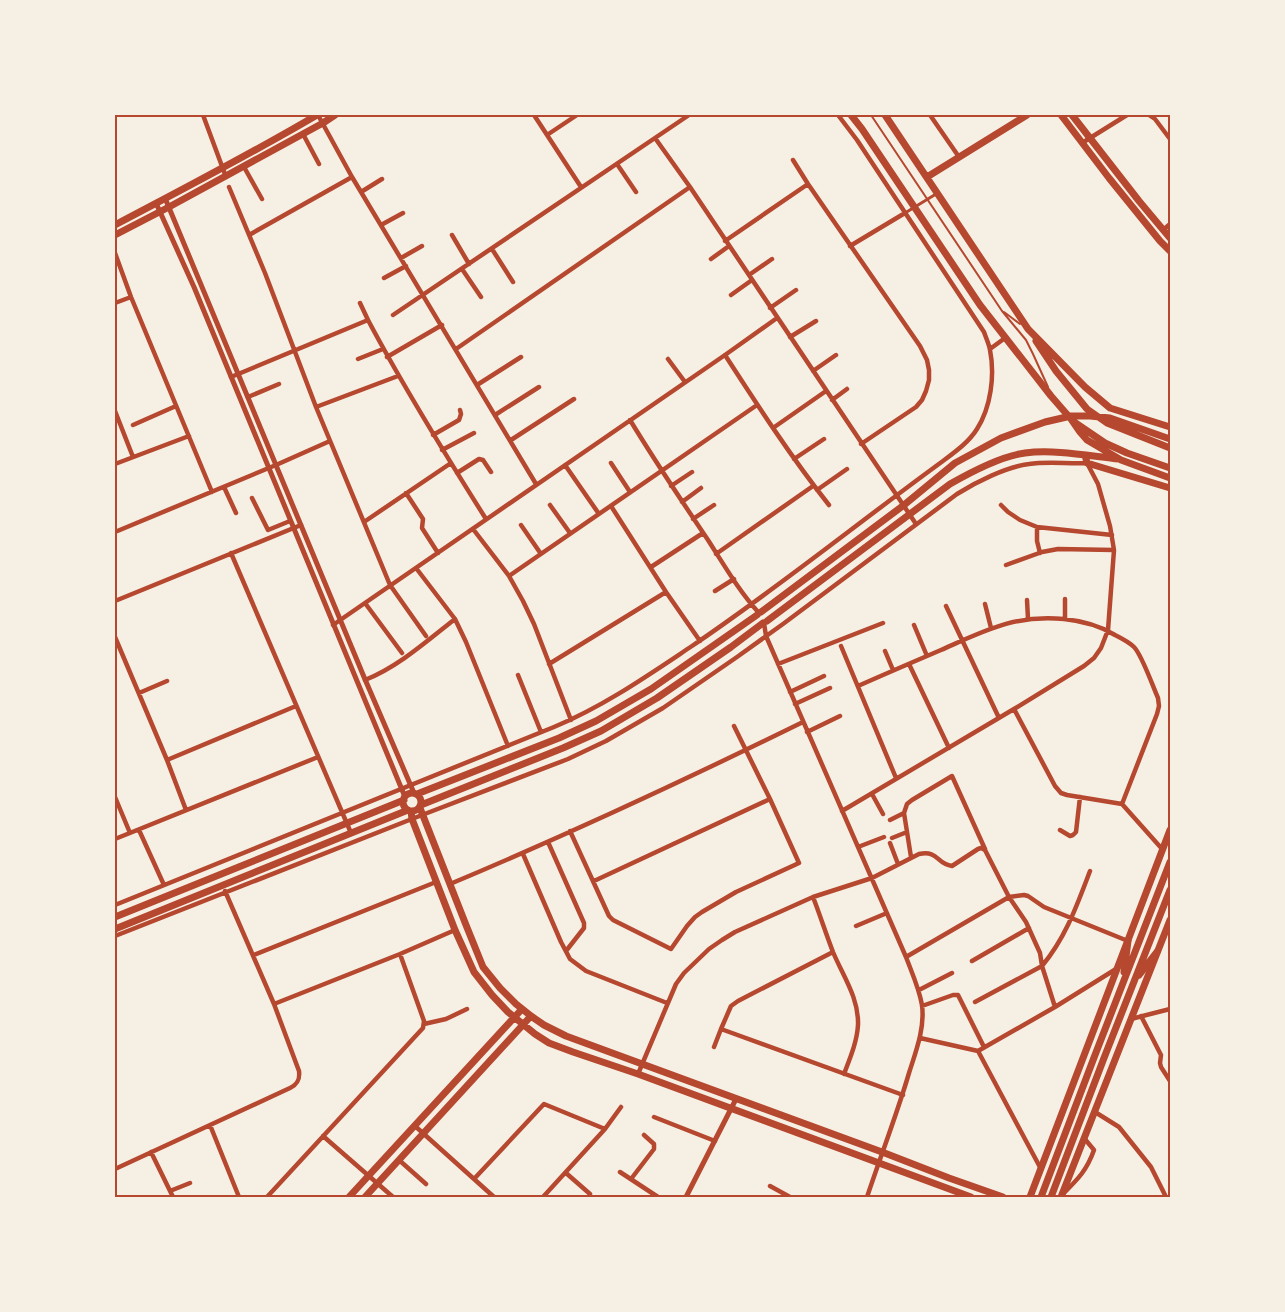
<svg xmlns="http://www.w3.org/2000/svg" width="1285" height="1312" viewBox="0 0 1285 1312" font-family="Spectral,serif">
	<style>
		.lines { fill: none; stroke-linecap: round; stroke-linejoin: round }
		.service { stroke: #b5482f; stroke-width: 2 }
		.pedestrian { stroke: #b5482f; stroke-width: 3 }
		.minor { stroke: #b5482f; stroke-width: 4.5 }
		.tertiary { stroke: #b5482f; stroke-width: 5 }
		.primary { stroke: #b5482f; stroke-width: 7 }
		.trunk { stroke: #b5482f; stroke-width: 7 }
		.neatline { fill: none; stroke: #b5482f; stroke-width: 2 }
	</style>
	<rect width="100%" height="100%" fill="#f6efe4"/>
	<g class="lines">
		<path class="service" d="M 871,115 L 1002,311 L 1026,340 L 1033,354 L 1048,387
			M 1004,312 L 1020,324"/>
		<path class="pedestrian" d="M 905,213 L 936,194"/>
		<path class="minor" d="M 203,115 L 226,177
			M 318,115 L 352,177 L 536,484
			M 534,115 L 581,187
			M 930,115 L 959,157
			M 1149,115 L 1155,119 L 1170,139
			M 303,134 L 319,164
			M 547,135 L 577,115
			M 655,138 L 690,187 L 916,524
			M 1082,143 L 1127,115
			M 793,160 L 808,184 L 920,346 L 927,360 L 929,370 L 929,380 L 926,391 L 922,400 L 916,407 L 861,444
			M 617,164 L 636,192
			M 244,167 L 262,199
			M 229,187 L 265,273 L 316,407 L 390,585 L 426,636
			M 361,192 L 382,179
			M 381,225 L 403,213
			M 1163,230 L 1170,224
			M 249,235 L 352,177
			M 452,235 L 469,264
			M 725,241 L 808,184
			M 850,246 L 905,213
			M 492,249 L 513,282
			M 115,253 L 131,297 L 212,492
			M 401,258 L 422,246
			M 711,259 L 729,246
			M 462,269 L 481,297
			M 749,275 L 772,259
			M 384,278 L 406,266
			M 731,295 L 752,280
			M 115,303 L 131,297
			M 360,303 L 368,320
			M 770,308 L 796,290
			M 393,315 L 689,115
			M 790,337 L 816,321
			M 456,349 L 690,187
			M 990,349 L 1005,338
			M 725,355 C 758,406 791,457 829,505
			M 387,357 L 442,325
			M 358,359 L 383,349
			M 668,359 L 685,382
			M 813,371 L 836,355
			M 231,377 L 368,320 C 404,388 445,454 486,519
			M 477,385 L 521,357
			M 248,397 L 279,384
			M 832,400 L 847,389
			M 316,407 L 398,376
			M 115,411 L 133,457
			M 495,415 L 539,387
			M 630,420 C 655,461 681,500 708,540 C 724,565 739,591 759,613
			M 133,425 L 176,406
			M 773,428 L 826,391
			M 433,435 L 459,420 L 461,414 L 460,410
			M 511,440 L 574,399
			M 442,450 L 474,433
			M 794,459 L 824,439
			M 611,463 L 630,492
			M 115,464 L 189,436
			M 565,465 L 599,514
			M 457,473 L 479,459 L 483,460 L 491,472
			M 671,486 L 692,472
			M 224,487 L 236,513
			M 817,490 L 847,469
			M 406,493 L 423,519 L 422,528 L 438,553
			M 252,498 L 268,530 L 290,521
			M 682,502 L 701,488
			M 550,505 L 570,533
			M 1001,505 L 1008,512 L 1020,520 L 1037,527 L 1112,535
			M 611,506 L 666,592 L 700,641
			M 693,519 L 714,505
			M 364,522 L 451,463
			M 521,525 L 541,554
			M 1037,527 L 1037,541 L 1040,553
			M 473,529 L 509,576 L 523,601 L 534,624 L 571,720
			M 115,532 L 276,465 L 330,441
			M 231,553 L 351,833
			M 716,554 L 813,486
			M 1006,565 L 1042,552 L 1058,549 L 1114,550
			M 651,567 L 703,533
			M 416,568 L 455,619 L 466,642 L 508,746
			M 509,576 L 757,405
			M 715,591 L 734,579
			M 1065,599 L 1065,619
			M 1027,600 L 1028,619
			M 115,601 L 301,525
			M 365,603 L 402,653
			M 985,604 L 991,628
			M 946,606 L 999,718
			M 764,623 L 766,636 L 906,957 C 912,973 919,988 922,1005 C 925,1028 916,1051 909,1073 C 897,1114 881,1155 867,1197
			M 333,625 L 725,355 L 777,318
			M 914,625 L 927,656
			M 115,637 L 167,760 L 186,810
			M 841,646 L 896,778
			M 885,651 L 893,670
			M 549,664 L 666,592
			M 778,664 L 883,623
			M 909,664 L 949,748
			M 518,675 L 541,732
			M 365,680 C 398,667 427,641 455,619
			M 858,686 C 885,674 913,662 941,650 C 984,631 1016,614 1064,619 C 1083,621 1099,625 1115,635 C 1121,638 1129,642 1134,647 C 1142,655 1153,687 1158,698 L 1159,706 L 1157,714 L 1122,804
			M 790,692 L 824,676
			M 139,693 L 167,681
			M 795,704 L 830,688
			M 1014,709 L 1055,786 L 1061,793 L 1067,795 L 1122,804 L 1163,850
			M 807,732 L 840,716
			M 167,760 L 296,706
			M 872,794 L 883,814
			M 115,797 L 130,833
			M 890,820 L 904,813
			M 139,830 L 164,885
			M 1060,830 L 1070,836 L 1073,835 L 1076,832 L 1080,797
			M 570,831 L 609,916 L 613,920 L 671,949 L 687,926 L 695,917 L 702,912 L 736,892 L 799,863 L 770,799 L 734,726
			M 892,838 L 907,832
			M 115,839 L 318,757
			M 548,842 L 584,923 L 584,928 L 566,951
			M 890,843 L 898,864
			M 858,847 L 884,837
			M 523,854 L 561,942 L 570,959 L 586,971 L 667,1003
			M 911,857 L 904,813 L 907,804 L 912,800 L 952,776 L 985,849
			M 594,881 L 770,799
			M 450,884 C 569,834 687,779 803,722
			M 813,897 C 820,915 826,934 833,952 C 843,976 859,998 858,1025 C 857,1042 850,1058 844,1074
			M 115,905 L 554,727 C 604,706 647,676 692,646 C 778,588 859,522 943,461 C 955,452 969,442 977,429 C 991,407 995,375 990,350 C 989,344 986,338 984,332 L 857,140 L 838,115
			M 856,926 L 887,913
			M 115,936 L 422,815 L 568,759 L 606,741 L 663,708 L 737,657 L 783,624 L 957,494 C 976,482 1006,467 1029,464 C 1048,461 1068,464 1087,463 L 1098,484 L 1110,526 L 1114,550 L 1108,630 L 1101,648 L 1094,658 L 1084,666 L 1014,709 L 842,811
			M 833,952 L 738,1001 L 731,1006 L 721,1029 L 903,1095
			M 254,955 L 436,882
			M 906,957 L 1009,897 L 1024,895 L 1028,896 L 1044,907 L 1128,941
			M 972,961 L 1029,928
			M 919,990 L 952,973
			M 274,1004 L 400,954 L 455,930
			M 922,1006 L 953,995 L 958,995 L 984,1047
			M 1055,1007 L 1042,966 C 1066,937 1077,905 1090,871
			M 1141,1016 L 1161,1055 L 1160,1063 L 1161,1067 L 1170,1081
			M 1131,1019 L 1170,1009
			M 424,1024 L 446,1019 L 467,1009
			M 920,1038 L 978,1051 L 1041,1169
			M 714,1047 L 721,1029
			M 978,1051 L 1055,1007 L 1116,969
			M 638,1074 L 676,984 L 684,973 L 709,949 L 722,940 L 735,932 L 813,897 L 872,878 L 919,854 C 939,850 936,864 952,866 L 978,849 L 981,848 L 985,850 L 1009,897 L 1026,922 L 1040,953 L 1042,966 L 975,1002
			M 1095,1112 L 1119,1127 L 1151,1167 L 1165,1195
			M 654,1117 L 715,1141
			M 210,1125 L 239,1197
			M 415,1126 L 494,1197
			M 323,1136 L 393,1197
			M 151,1152 L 173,1197
			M 399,1160 L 426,1184
			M 115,1169 L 290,1088 C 298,1084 300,1079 299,1071 L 274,1004 L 225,891
			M 620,1172 L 658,1197
			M 566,1173 L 590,1194
			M 474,1179 L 544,1104 L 605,1129
			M 631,1179 L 654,1149 L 654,1144 L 644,1135
			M 770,1186 L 790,1197
			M 170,1191 L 190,1183
			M 1064,1193 C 1078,1179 1087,1170 1094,1150 L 1084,1138
			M 267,1197 L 423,1028 L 424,1021 L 400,954
			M 543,1197 L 605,1129 L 621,1107"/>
		<path class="tertiary" d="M 165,198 L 364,677 L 414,793
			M 156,203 L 194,287 L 405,797
			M 686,1197 L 736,1099"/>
		<path class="primary" d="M 851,115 L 862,129 L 980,305 L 1051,396 L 1071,419 L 1080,432 L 1087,440 L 1121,460 L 1170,478
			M 885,115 L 1028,329 L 1085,387 L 1110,408 L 1170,427
			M 1061,115 L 1109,178 L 1160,241 L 1170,251
			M 1072,115 L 1139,201 L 1170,238
			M 927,177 L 1027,115
			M 115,225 C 183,189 251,154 317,115
			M 115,235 L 169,207 L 323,123 L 335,115
			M 1036,341 L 1056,371 L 1087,409 L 1107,423 L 1170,448
			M 1074,422 L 1105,443 L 1127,453 L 1170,468
			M 1085,455 L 1087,463 L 1170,488
			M 761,612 L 904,505 L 955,463 L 1001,438 L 1045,422 L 1071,416 L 1090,416 L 1110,418 L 1170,439
			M 767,621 L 950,484 C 971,472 1001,456 1025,453 C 1054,449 1090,456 1119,459
			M403 802a9 9 0 1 1 18 0a9 9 0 1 1-18 0Z
			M 417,794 L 559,738 L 596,721 L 651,689 L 757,615
			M 421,805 L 563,748 L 601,731 L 657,698 L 731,647 L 763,623
			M 420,808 L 466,925 L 483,967 L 500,988 L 516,1004 L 531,1016 L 544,1025 L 566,1036 L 882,1152 L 949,1178 L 1003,1197
			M 411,811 L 412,819 L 455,930 L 474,972 L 492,995 L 508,1012 L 535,1034 L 549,1043 L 573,1052 L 638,1074 L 971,1197
			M 115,917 L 404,800
			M 115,929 L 408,810
			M 349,1197 L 522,1009
			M 365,1197 L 531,1016
			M 1030,1197 L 1170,830
			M 1061,1197 L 1170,920"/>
		<path class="trunk" d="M 1124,972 L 1128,941
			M 1139,975 L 1157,952
			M 1041,1197 L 1095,1055 L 1170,862
			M 1051,1197 L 1104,1058 L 1170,890"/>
	</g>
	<rect width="1285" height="1312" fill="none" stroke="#f6efe4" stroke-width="232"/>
	<rect x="116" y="116" width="1053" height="1080" class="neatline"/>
</svg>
